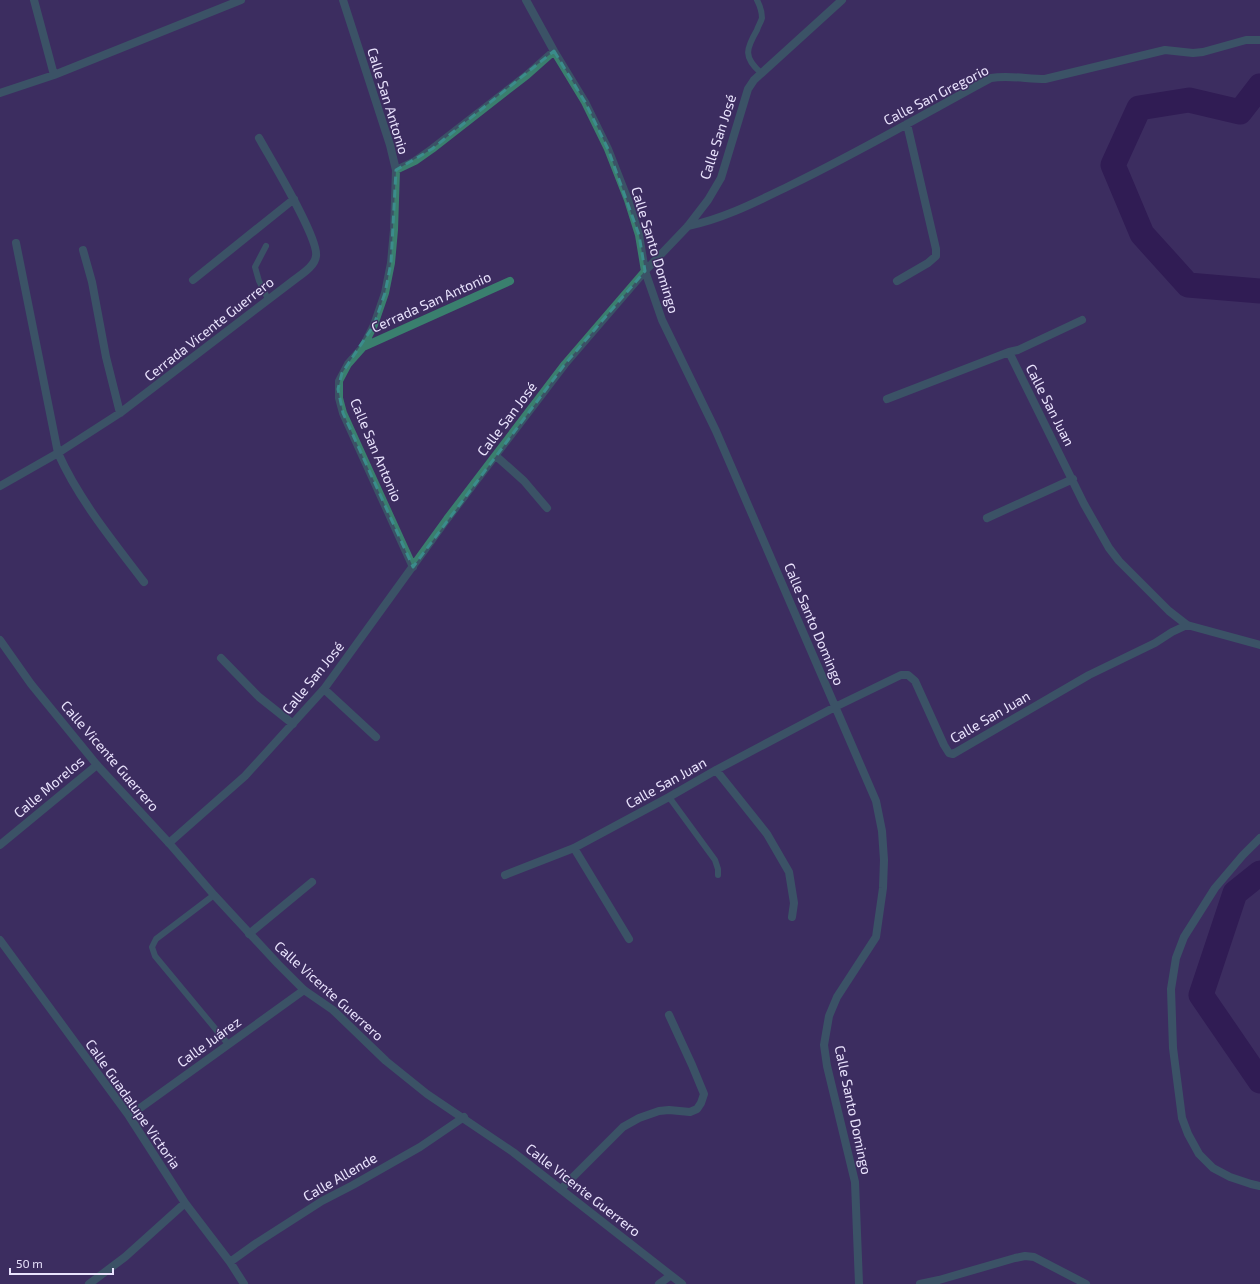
<svg xmlns="http://www.w3.org/2000/svg" width="1260" height="1284" viewBox="0 0 1260 1284" font-family="'Exo 2',sans-serif">
	<style>
		.lines { fill: none; stroke-linecap: round; stroke-linejoin: round }
		.river { stroke: #220745; stroke-width: 25 }
		.service { stroke: #3a7f6e; stroke-width: 6 }
		.minor { stroke: #3a7f6e; stroke-width: 8 }
		.tertiary { stroke: #3a7f6e; stroke-width: 8 }
		.marked { fill: none; stroke: #3b8c8b; stroke-width: 3; stroke-dasharray: 8 5; stroke-linejoin: round }
		.labels { text-anchor: middle; stroke-width: 3; stroke-linejoin: round; paint-order: stroke }
		.street-label { font-size: 14px; fill: #e9e3fd; stroke: #3d2d60 }
	</style>
	<rect width="100%" height="100%" fill="#3d2d60"/>
	<g class="lines">
		<path class="river" d="M 1260,86 L 1240,112 L 1189,100 L 1139,108 L 1113,165 L 1142,234 L 1188,285 L 1260,291
			M 1260,873 L 1235,893 L 1201,995 L 1260,1081"/>
		<path class="service" d="M 757,0 C 760,6 762,12 762,18 C 761,22 758,26 757,30 C 746,49 743,57 761,73
			M 266,246 L 255,267 L 259,281 L 268,299
			M 669,797 L 715,860 L 718,869 L 718,875
			M 214,895 L 156,939 L 152,947 L 155,956 L 228,1044"/>
		<path class="minor" d="M 34,0 L 54,75
			M 343,0 L 390,145 L 396,170 L 394,230 L 391,263 L 385,293 L 374,325 L 363,347 L 348,364 L 339,381 L 339,398 L 343,413 L 413,567
			M 526,0 L 554,51 L 585,102 L 608,149 L 628,200 L 639,235 L 645,271 L 662,320 L 716,431 L 876,801 L 882,831 L 884,860 L 883,888 L 876,937 L 837,997 L 829,1016 L 824,1045 L 827,1066 L 855,1182 L 859,1284
			M 0,93 L 54,75 L 241,0
			M 396,170 L 415,161 L 432,149 L 527,75 L 554,51
			M 688,226 C 723,219 756,202 789,186 C 858,153 924,114 991,78 C 1009,75 1027,79 1045,79 L 1165,50 L 1193,53 L 1203,52 L 1246,40 L 1260,40
			M 16,243 L 58,453 C 79,500 113,541 144,582
			M 83,250 L 92,282 L 106,357 L 120,413
			M 193,280 L 294,199
			M 897,281 L 928,263 L 936,256 L 936,249 L 907,124
			M 363,347 L 510,281
			M 1009,352 L 1084,504 L 1109,548 L 1119,561 L 1169,611 L 1187,625 L 1260,645
			M 887,399 L 1009,352 L 1018,350 L 1082,320
			M 496,456 L 524,481 L 547,508
			M 0,486 L 58,453 L 120,413 L 294,280 C 302,274 315,266 316,256 C 319,238 270,158 259,138
			M 987,518 L 1073,479
			M 221,658 L 259,697 L 293,724
			M 324,689 L 376,737
			M 716,770 L 767,834 L 789,872 L 794,903 L 792,917
			M 1260,838 L 1243,855 L 1215,888 L 1184,937 L 1176,958 L 1171,989 L 1173,1048 L 1182,1118 L 1188,1134 L 1199,1154 L 1213,1168 L 1230,1177 L 1251,1184 L 1260,1186
			M 169,843 L 245,776 L 324,689 L 447,519 L 565,364 L 645,271 L 688,226 L 708,200 L 721,178 L 748,89 L 754,80 L 842,0
			M 0,845 L 97,765
			M 574,848 L 629,939
			M 505,875 L 574,848 L 669,797 L 716,770 L 835,707 L 901,675 L 908,675 L 915,681 L 944,745 L 949,753 L 953,754 L 1089,675 L 1155,643 L 1172,632 L 1187,625
			M 249,934 L 312,882
			M 0,940 L 129,1116 L 185,1203 L 230,1262 L 244,1284
			M 129,1116 L 304,990
			M 561,1189 L 623,1127 L 639,1118 L 659,1111 L 669,1110 L 690,1112 L 697,1109 L 701,1103 L 704,1094 L 692,1065 L 669,1015
			M 230,1262 L 255,1244 L 322,1201 L 353,1185 L 420,1147 L 464,1117
			M 89,1284 L 125,1257 L 185,1203
			M 659,1284 L 670,1276
			M 920,1284 L 939,1280 L 1015,1258 L 1025,1256 L 1034,1257 L 1086,1284"/>
		<path class="tertiary" d="M 0,640 L 31,684 L 97,765 L 169,843 L 214,895 L 278,964 L 304,990 L 333,1010 L 386,1061 L 427,1094 L 513,1152 L 682,1284"/>
	</g>
	<path d="M0 0H1260V1284H0ZM 554,51 L 585,102 L 608,149 L 639,235 L 645,271 L 565,364 L 413,567 L 343,413 L 338,389 L 342,373 L 374,325 L 385,293 L 391,263 L 396,170 L 432,149 Z" fill="#3d2d60" fill-opacity=".55" fill-rule="evenodd"/>
	<path class="marked" d="M 554,51 L 585,102 L 608,149 L 639,235 L 645,271 L 565,364 L 413,567 L 343,413 L 338,389 L 342,373 L 374,325 L 385,293 L 391,263 L 396,170 L 432,149 Z"/>
	<g class="labels">
		<g class="street-label">
			<text transform="translate(936 95) rotate(-27)" y="5">Calle San Gregorio</text>
			<text transform="translate(388 101) rotate(73)" y="5">Calle San Antonio</text>
			<text transform="translate(718 137) rotate(-72)" y="5">Calle San José</text>
			<text transform="translate(655 250) rotate(73)" y="5">Calle Santo Domingo</text>
			<text transform="translate(431 302) rotate(-24)" y="5">Cerrada San Antonio</text>
			<text transform="translate(209 329) rotate(-38)" y="5">Cerrada Vicente Guerrero</text>
			<text transform="translate(1050 405) rotate(63)" y="5">Calle San Juan</text>
			<text transform="translate(507 419) rotate(-53)" y="5">Calle San José</text>
			<text transform="translate(376 450) rotate(67)" y="5">Calle San Antonio</text>
			<text transform="translate(814 624) rotate(67)" y="5">Calle Santo Domingo</text>
			<text transform="translate(313 678) rotate(-51)" y="5">Calle San José</text>
			<text transform="translate(990 717) rotate(-30)" y="5">Calle San Juan</text>
			<text transform="translate(110 756) rotate(49)" y="5">Calle Vicente Guerrero</text>
			<text transform="translate(666 783) rotate(-29)" y="5">Calle San Juan</text>
			<text transform="translate(49 787) rotate(-40)" y="5">Calle Morelos</text>
			<text transform="translate(329 991) rotate(42)" y="5">Calle Vicente Guerrero</text>
			<text transform="translate(209 1042) rotate(-36)" y="5">Calle Juárez</text>
			<text transform="translate(133 1104) rotate(55)" y="5">Calle Guadalupe Victoria</text>
			<text transform="translate(853 1110) rotate(78)" y="5">Calle Santo Domingo</text>
			<text transform="translate(340 1177) rotate(-30)" y="5">Calle Allende</text>
			<text transform="translate(583 1190) rotate(38)" y="5">Calle Vicente Guerrero</text>
		</g>
	</g>
	<path d="M10 1268v6h103v-6" fill="none" stroke="#e9e3fd" stroke-width="2"/>
	<text x="16" y="1268" font-size="12" fill="#e9e3fd" stroke="#3d2d60" stroke-width="3" paint-order="stroke">50 m</text>
</svg>
